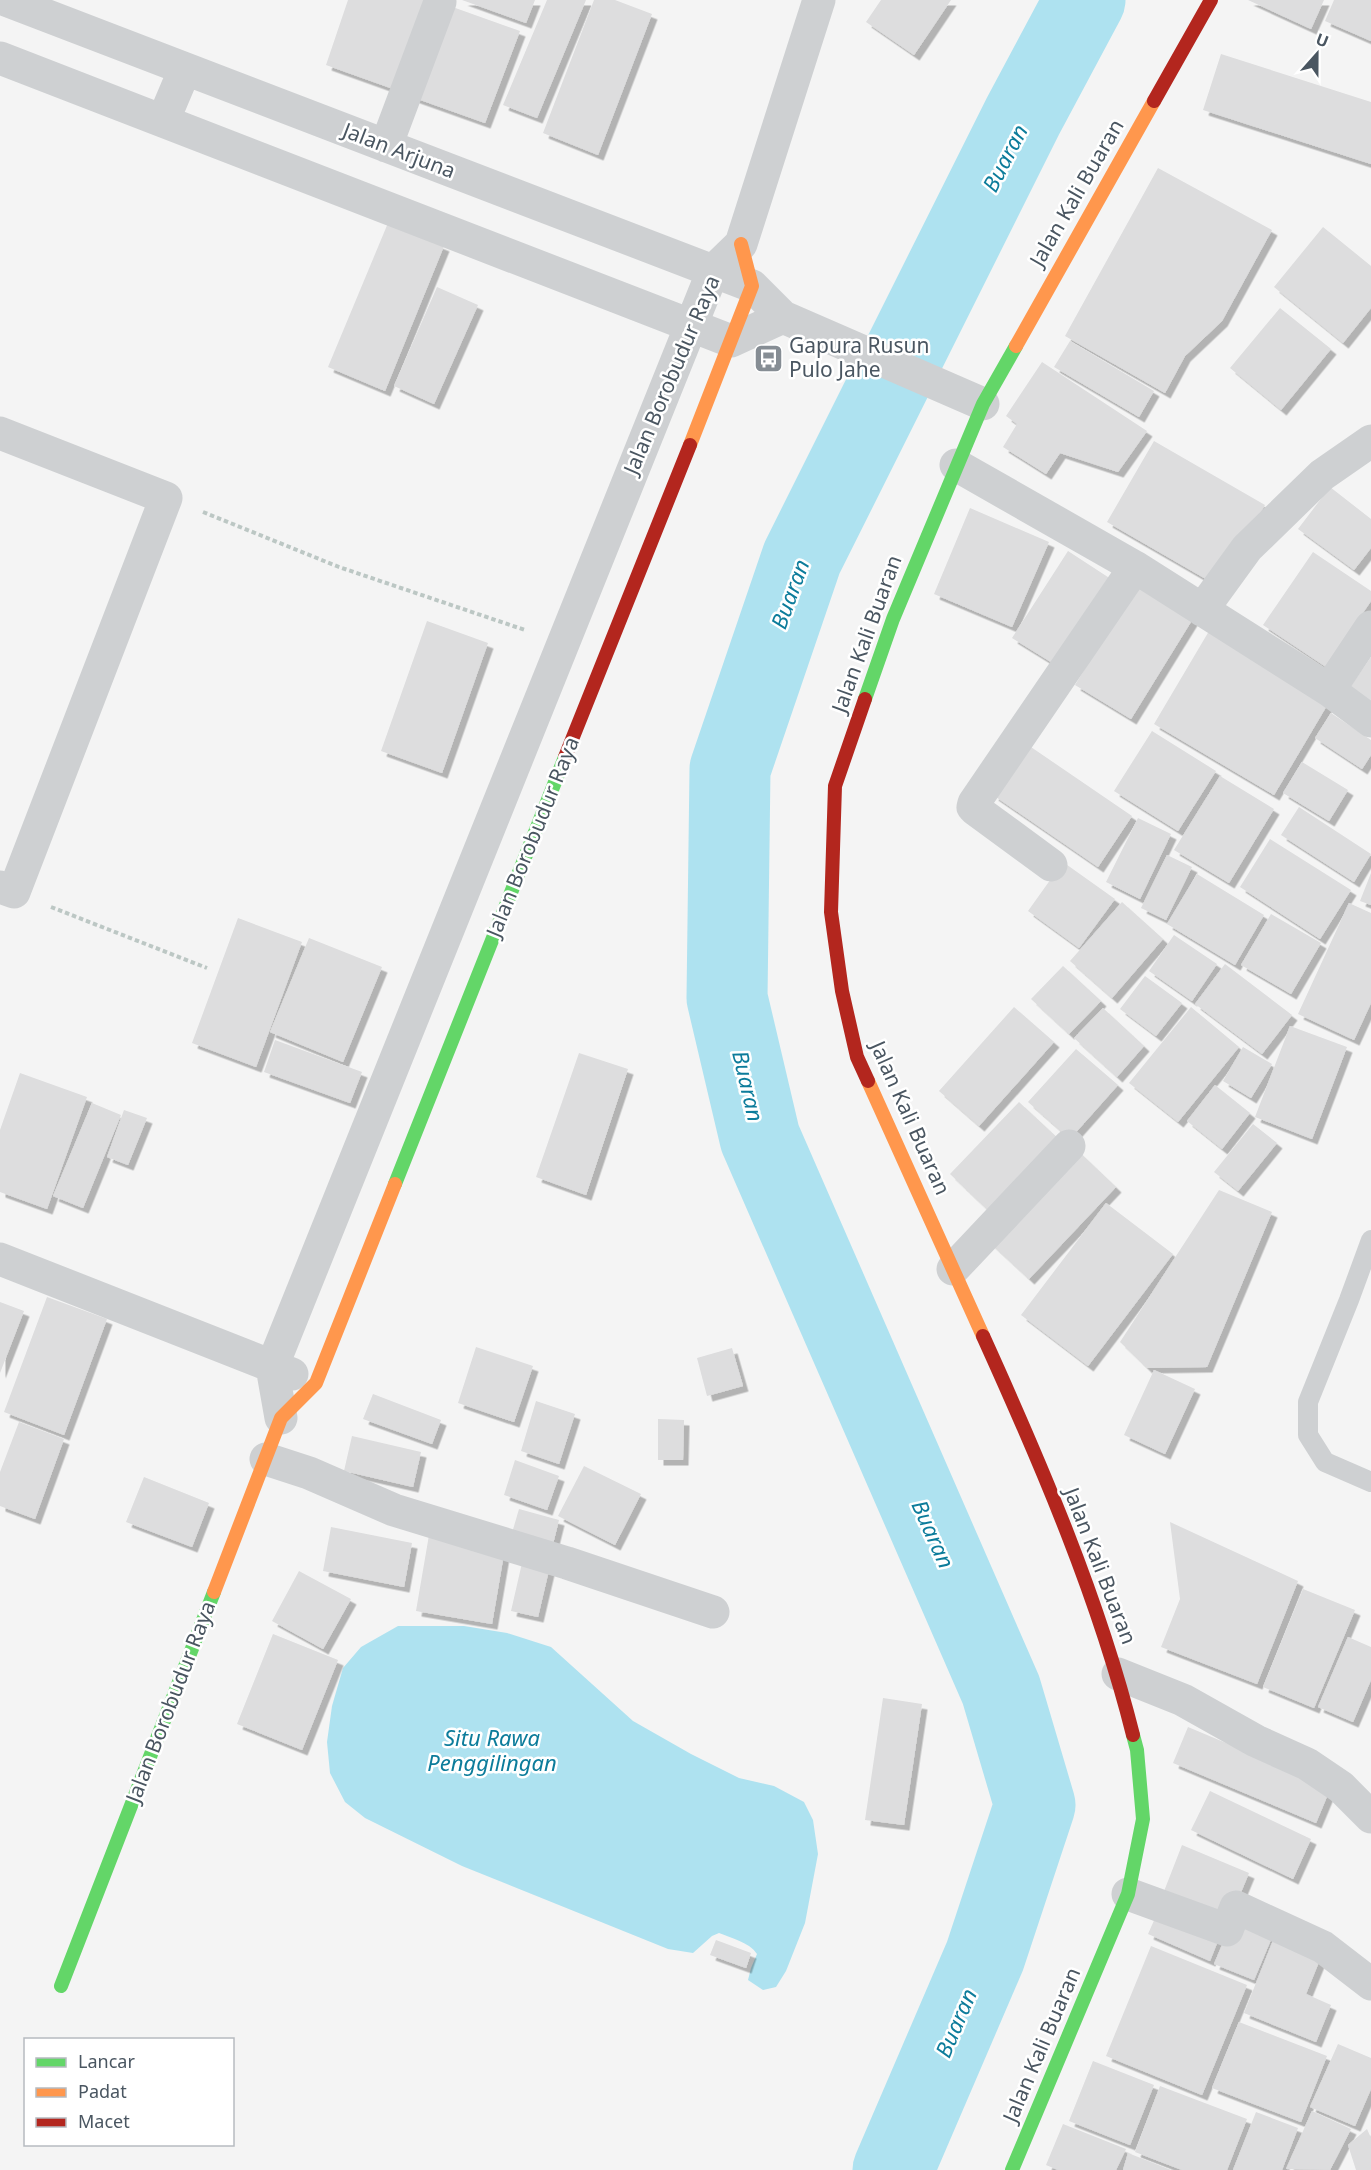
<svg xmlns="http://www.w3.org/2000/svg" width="1371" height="2170" viewBox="0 0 1371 2170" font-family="'Noto Sans',sans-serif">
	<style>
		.water { fill: #aee2f0 }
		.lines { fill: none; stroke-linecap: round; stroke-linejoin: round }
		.river { stroke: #aee2f0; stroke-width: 81 }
		.building { fill: #ddddde; filter: url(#shadow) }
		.path { stroke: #bcc7c4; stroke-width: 4; stroke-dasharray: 4.5 3; stroke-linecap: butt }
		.lane { stroke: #ced0d2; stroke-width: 20 }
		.street { stroke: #ced0d2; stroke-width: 33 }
		.fast { stroke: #63d668; stroke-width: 14 }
		.slow { stroke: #ff974d; stroke-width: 14 }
		.jam { stroke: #b3261e; stroke-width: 14 }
		.labels { text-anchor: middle; stroke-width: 5; stroke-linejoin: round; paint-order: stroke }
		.street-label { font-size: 21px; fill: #4a5661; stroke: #fff }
		.poi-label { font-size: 21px; fill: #4a5661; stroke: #fff; text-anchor: start }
		.water-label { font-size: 22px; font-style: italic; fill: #0c7c9b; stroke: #fff }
	</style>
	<defs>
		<filter id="shadow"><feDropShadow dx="5.5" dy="5.5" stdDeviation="0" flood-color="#0004"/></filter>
	</defs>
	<rect width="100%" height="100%" fill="#f4f4f4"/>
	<path class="water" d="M 398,1626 L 464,1626 L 507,1633 L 551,1647 L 633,1721 L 691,1754 L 739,1778 L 774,1786 L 804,1802 L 813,1820 L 818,1854 L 805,1923 L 786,1971 L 776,1987 L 763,1990 L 748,1980 L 751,1968 L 757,1954 C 749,1942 731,1938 719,1933 L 712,1936 L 693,1953 L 668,1949 L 462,1866 L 365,1818 L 345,1802 L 330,1773 L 327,1742 L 332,1706 L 343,1668 L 361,1647 Z"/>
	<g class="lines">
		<path class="river" d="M 893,2170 L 985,1956 L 1035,1805 L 1001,1690 L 760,1138 L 727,998 L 730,769 L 802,558 L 1023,116 L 1085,0"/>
	</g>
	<path class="building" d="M 348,0 L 427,0 L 396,90 L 326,65 Z
		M 462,0 L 535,0 L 526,23 Z
		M 547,0 L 586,0 L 537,118 L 503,105 Z
		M 594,0 L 615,0 L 652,14 L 598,155 L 543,133 Z
		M 881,0 L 951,0 L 914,55 L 866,22 Z
		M 1248,0 L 1324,0 L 1311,29 Z
		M 1334,0 L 1371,0 L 1371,41 L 1325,21 Z
		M 447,5 L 520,31 L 485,123 L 412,97 Z
		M 1221,54 L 1371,102 L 1371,164 L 1203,110 Z
		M 1158,168 L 1272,230 L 1222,321 L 1185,356 L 1165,393 L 1065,336 Z
		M 388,223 L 444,246 L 385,391 L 328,367 Z
		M 1323,227 L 1371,266 L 1371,308 L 1343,343 L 1274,287 Z
		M 437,287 L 478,305 L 434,404 L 394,386 Z
		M 1280,308 L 1331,349 L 1281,410 L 1230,368 Z
		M 1070,341 L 1154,391 L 1139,417 L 1054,367 Z
		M 1042,362 L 1147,431 L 1118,472 L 1060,453 L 1046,474 L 1003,447 L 1017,424 L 1006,416 Z
		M 1154,441 L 1265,505 L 1218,586 L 1107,522 Z
		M 1330,487 L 1371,519 L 1371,548 L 1354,570 L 1298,529 Z
		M 970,508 L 1049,542 L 1012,627 L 934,594 Z
		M 1068,551 L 1114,581 L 1059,667 L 1012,638 Z
		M 1313,552 L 1371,591 L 1371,601 L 1326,667 L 1263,625 Z
		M 1138,583 L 1194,617 L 1131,719 L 1075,685 Z
		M 427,621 L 488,643 L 442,773 L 381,751 Z
		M 1212,626 L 1332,697 L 1274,795 L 1154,724 Z
		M 1371,657 L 1371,715 L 1344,696 Z
		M 1331,713 L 1371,740 L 1371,755 L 1362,769 L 1315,738 Z
		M 1152,731 L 1216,771 L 1178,831 L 1114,791 Z
		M 1028,745 L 1132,816 L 1098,867 L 993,795 Z
		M 1302,762 L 1348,790 L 1329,821 L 1283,793 Z
		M 1220,776 L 1274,809 L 1229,883 L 1174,850 Z
		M 1299,807 L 1371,854 L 1354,882 L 1281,835 Z
		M 1138,818 L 1171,834 L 1140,899 L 1106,882 Z
		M 1270,839 L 1351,890 L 1320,939 L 1240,887 Z
		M 1167,855 L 1192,867 L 1166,920 L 1141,908 Z
		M 1063,862 L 1115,899 L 1079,948 L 1028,911 Z
		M 1371,873 L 1371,905 L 1360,901 Z
		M 1197,874 L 1264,915 L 1235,965 L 1167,924 Z
		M 1122,902 L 1163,939 L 1112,998 L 1070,961 Z
		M 1349,903 L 1371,913 L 1371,1003 L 1354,1040 L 1298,1014 Z
		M 1271,914 L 1321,943 L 1291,994 L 1241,965 Z
		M 238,918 L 302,942 L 256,1067 L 192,1043 Z
		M 1174,935 L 1217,964 L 1192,1001 L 1149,971 Z
		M 309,938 L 382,967 L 343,1062 L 270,1032 Z
		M 1225,964 L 1292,1015 L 1262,1054 L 1195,1004 Z
		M 1063,966 L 1101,1001 L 1069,1034 L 1031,999 Z
		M 1145,976 L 1182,1003 L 1156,1036 L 1120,1009 Z
		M 1014,1007 L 1054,1042 L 979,1126 L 939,1091 Z
		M 1191,1007 L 1239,1047 L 1178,1122 L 1129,1083 Z
		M 1103,1008 L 1144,1046 L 1117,1077 L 1074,1038 Z
		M 1290,1026 L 1347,1047 L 1312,1139 L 1255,1117 Z
		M 275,1040 L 362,1072 L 350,1103 L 264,1072 Z
		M 1243,1047 L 1272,1064 L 1251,1098 L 1223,1081 Z
		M 1076,1049 L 1118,1085 L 1070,1139 L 1028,1102 Z
		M 579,1053 L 628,1069 L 586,1195 L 536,1177 Z
		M 20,1073 L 87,1097 L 47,1209 L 0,1192 L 0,1130 Z
		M 1215,1085 L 1250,1113 L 1222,1149 L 1187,1121 Z
		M 1019,1102 L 1064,1144 L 994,1216 L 950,1174 Z
		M 92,1103 L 121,1115 L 83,1208 L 53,1196 Z
		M 124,1110 L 147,1118 L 128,1165 L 107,1157 Z
		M 1253,1124 L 1277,1143 L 1238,1191 L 1214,1172 Z
		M 1076,1149 L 1116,1187 L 1029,1279 L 988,1241 Z
		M 1219,1190 L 1272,1212 L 1207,1367 L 1147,1368 L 1120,1342 Z
		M 1106,1203 L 1173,1254 L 1088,1366 L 1021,1315 Z
		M 47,1297 L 107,1319 L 64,1435 L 4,1412 Z
		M 0,1302 L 24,1311 L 0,1373 Z
		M 476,1347 L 533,1366 L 514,1422 L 458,1403 Z
		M 732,1348 L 743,1386 L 707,1396 L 697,1358 Z
		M 1154,1370 L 1195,1389 L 1165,1454 L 1124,1435 Z
		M 373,1394 L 441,1420 L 432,1444 L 363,1419 Z
		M 536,1401 L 575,1414 L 559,1464 L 521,1451 Z
		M 658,1419 L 684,1420 L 683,1460 L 658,1460 Z
		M 19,1422 L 64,1439 L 35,1519 L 0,1506 L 0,1472 Z
		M 352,1436 L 421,1452 L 413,1487 L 344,1471 Z
		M 515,1460 L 559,1476 L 547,1510 L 504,1495 Z
		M 584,1466 L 641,1494 L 615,1545 L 558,1516 Z
		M 144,1477 L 209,1503 L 192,1547 L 126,1522 Z
		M 519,1509 L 559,1520 L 553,1544 L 512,1533 Z
		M 1170,1522 L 1298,1581 L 1257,1684 L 1161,1647 L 1180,1599 Z
		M 331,1527 L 412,1543 L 404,1587 L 323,1571 Z
		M 429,1535 L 505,1548 L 492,1624 L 416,1611 Z
		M 522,1563 L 549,1570 L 538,1617 L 511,1611 Z
		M 299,1571 L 351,1599 L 323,1649 L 272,1621 Z
		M 1303,1589 L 1355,1610 L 1314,1708 L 1263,1687 Z
		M 273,1634 L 338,1660 L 302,1750 L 237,1724 Z
		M 1348,1637 L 1371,1647 L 1371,1680 L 1353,1722 L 1318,1707 Z
		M 883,1698 L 922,1704 L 904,1825 L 865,1820 Z
		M 1188,1727 L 1331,1787 L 1316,1823 L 1173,1763 Z
		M 1210,1791 L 1311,1839 L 1293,1879 L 1191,1830 Z
		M 1182,1845 L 1249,1873 L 1227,1926 L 1161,1899 Z
		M 1160,1907 L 1221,1933 L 1210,1961 L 1148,1934 Z
		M 1235,1914 L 1275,1930 L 1254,1980 L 1214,1964 Z
		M 1276,1933 L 1323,1952 L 1306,1994 L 1331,2005 L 1316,2042 L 1244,2013 Z
		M 716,1940 L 751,1953 L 746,1968 L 710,1955 Z
		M 1151,1946 L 1247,1985 L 1202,2095 L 1106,2056 Z
		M 1239,2022 L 1327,2056 L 1301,2122 L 1212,2088 Z
		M 1338,2044 L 1371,2058 L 1371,2089 L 1355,2126 L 1310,2107 Z
		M 1093,2061 L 1154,2085 L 1130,2145 L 1069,2121 Z
		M 1160,2086 L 1247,2119 L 1227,2170 L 1182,2170 L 1135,2152 Z
		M 1312,2111 L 1351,2129 L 1330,2170 L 1286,2169 Z
		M 1256,2112 L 1298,2128 L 1282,2170 L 1233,2170 Z
		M 1063,2124 L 1126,2149 L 1116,2170 L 1058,2170 L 1046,2165 Z
		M 1367,2129 L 1371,2138 L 1371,2170 L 1356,2170 L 1348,2145 Z
		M 1128,2153 L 1171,2170 L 1123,2170 Z"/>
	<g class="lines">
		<path class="path" d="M 203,512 L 339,567 L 525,630
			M 51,907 L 207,968"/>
		<path class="lane" d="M 1371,1240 L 1349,1300 L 1308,1402 L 1308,1435 L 1325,1462 L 1371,1482"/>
		<path class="street" d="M 6,0 L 752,286 L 783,317 L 983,404
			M 0,58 L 731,341 L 783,317
			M 163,121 L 185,69
			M 386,146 L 440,2
			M 0,433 L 166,498 L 14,892 L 0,887
			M 956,465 L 1135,567 L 1329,690 L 1371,721
			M 1202,610 L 1247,548 L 1322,475 L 1371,441
			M 1329,690 L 1371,627
			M 1051,865 L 976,810 L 973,807 L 974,803 L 1135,567
			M 0,1259 L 292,1374
			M 953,1269 L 1069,1146
			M 281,1418 L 272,1367 L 713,271 L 741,244 L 819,0
			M 266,1459 L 309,1473 L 394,1510 L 567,1563 L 713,1612
			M 1118,1674 L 1183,1700 L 1256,1741 L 1307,1764 L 1341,1787 L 1371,1817
			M 1128,1894 L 1227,1930 L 1236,1907 L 1323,1947 L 1371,1984"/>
		<path class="fast" d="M 865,699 L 893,619 L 983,404 L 1016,346
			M 395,1184 L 565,757
			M 61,1986 L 214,1592
			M 1012,2170 L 1128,1894 L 1143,1819 L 1137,1750 L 1133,1735"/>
		<path class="slow" d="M 1016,346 L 1154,101
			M 690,445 L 752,286 L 741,244
			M 868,1081 L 983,1336
			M 214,1592 L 281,1418 L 316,1383 L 395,1184"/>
		<path class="jam" d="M 1154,101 L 1211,0
			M 865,699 L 835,786 L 831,912 L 842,991 L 857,1057 L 868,1081
			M 565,757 L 690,445
			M 983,1336 C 1041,1464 1099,1599 1133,1735"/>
	</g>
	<defs>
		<symbol id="bus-square" viewBox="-11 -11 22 22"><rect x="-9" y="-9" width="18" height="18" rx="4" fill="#868d94" stroke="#fff"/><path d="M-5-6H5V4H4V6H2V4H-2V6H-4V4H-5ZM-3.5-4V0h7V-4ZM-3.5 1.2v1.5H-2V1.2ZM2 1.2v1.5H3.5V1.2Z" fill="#fff"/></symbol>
	</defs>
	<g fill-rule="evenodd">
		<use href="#bus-square" x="752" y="342" width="33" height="33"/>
	</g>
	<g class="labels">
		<g class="street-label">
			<text transform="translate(399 151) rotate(21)" y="7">Jalan Arjuna</text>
			<text transform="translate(1077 193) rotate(-60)" y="7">Jalan Kali Buaran</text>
			<text transform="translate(672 375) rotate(-67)" y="7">Jalan Borobudur Raya</text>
			<text transform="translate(867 634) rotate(-70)" y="7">Jalan Kali Buaran</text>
			<text transform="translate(533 837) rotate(-68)" y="7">Jalan Borobudur Raya</text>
			<text transform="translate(910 1118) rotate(66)" y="7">Jalan Kali Buaran</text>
			<text transform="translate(1100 1566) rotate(69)" y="7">Jalan Kali Buaran</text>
			<text transform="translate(171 1702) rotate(-69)" y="7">Jalan Borobudur Raya</text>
			<text transform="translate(1042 2045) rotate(-67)" y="7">Jalan Kali Buaran</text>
		</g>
		<g class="poi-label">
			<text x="789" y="353">Gapura Rusun<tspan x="789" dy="24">Pulo Jahe</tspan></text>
		</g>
		<g class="water-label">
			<text transform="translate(1005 158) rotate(-63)" y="8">Buaran</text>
			<text transform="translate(790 594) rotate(-70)" y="8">Buaran</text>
			<text transform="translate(748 1086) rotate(77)" y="8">Buaran</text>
			<text transform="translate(933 1534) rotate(66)" y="8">Buaran</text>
			<text x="492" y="1746">Situ Rawa<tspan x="492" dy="25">Penggilingan</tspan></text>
			<text transform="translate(956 2023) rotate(-67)" y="8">Buaran</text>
		</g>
	</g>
	<rect x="24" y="2038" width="210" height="108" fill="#ffffff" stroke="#b7bbc0" stroke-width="1.5"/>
	<rect x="36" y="2058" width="30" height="9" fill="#63d668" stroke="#b7bbc0" stroke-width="1.5"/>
	<text x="78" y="2068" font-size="18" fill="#4a5661">Lancar</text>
	<rect x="36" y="2088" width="30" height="9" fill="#ff974d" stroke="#b7bbc0" stroke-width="1.5"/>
	<text x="78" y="2098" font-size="18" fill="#4a5661">Padat</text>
	<rect x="36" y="2118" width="30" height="9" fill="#b3261e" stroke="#b7bbc0" stroke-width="1.5"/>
	<text x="78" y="2128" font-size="18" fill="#4a5661">Macet</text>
	<g transform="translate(1317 54) rotate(21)" stroke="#ffffff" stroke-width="4.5" paint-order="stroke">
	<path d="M0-4.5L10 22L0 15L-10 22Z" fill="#4a5661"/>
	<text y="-9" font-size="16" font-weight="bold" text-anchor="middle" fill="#4a5661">U</text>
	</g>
</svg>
